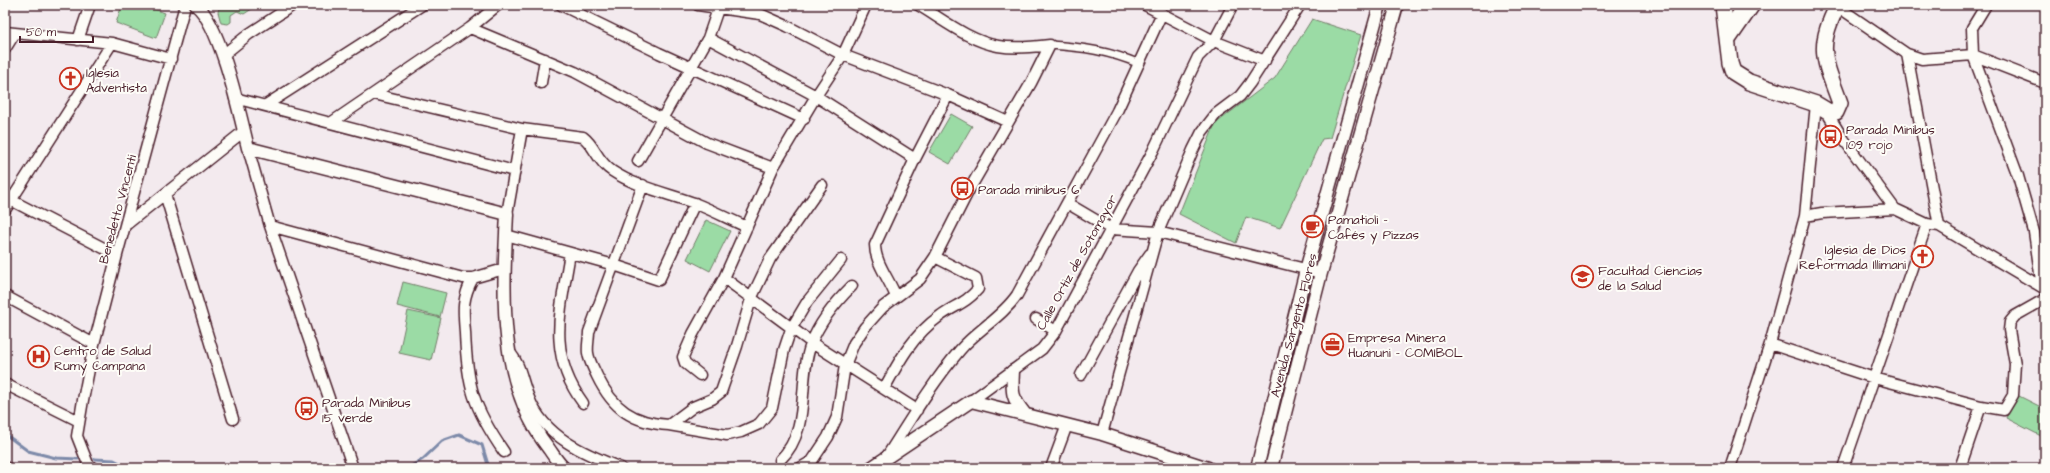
<svg xmlns="http://www.w3.org/2000/svg" width="2050" height="473" viewBox="0 0 2050 473" font-family="'Architects Daughter',sans-serif">
	<style>
		.green { fill: #9bdba5; stroke: #727d68 }
		.lines { fill: none; stroke-linecap: round; stroke-linejoin: round }
		.stream { stroke: #7d8aa9; stroke-width: 3 }
		.pedestrian-casing { stroke: #4a1f2b; stroke-width: 10 }
		.minor-casing { stroke: #4a1f2b; stroke-width: 13 }
		.tertiary-casing { stroke: #4a1f2b; stroke-width: 15 }
		.primary-casing { stroke: #4a1f2b; stroke-width: 18 }
		.pedestrian { stroke: #fdfcf7; stroke-width: 7 }
		.minor { stroke: #fdfcf7; stroke-width: 10 }
		.tertiary { stroke: #fdfcf7; stroke-width: 12 }
		.primary { stroke: #fdfcf7; stroke-width: 15 }
		.labels { text-anchor: middle; stroke-width: 4; stroke-linejoin: round; paint-order: stroke }
		.poi-label { font-size: 13px; fill: #4a1f2b; stroke: #fdfcf7; text-anchor: start }
		.street-label { font-size: 13px; fill: #4a1f2b; stroke: #fdfcf7 }
	</style>
	<rect width="100%" height="100%" fill="#f3eaee"/>
	<filter id="ink" filterUnits="userSpaceOnUse"><feTurbulence type="fractalNoise" baseFrequency=".025" numOctaves="2"/><feDisplacementMap in="SourceGraphic" scale="8" xChannelSelector="R" yChannelSelector="G"/><feConvolveMatrix kernelMatrix="1 2 1 2 8 2 1 2 1" color-interpolation-filters="sRGB"/></filter>
	<g filter="url(#ink)">
		<path class="green" d="M 122,5 L 143,5 L 165,13 L 156,38 L 116,23 Z
			M 220,5 L 258,5 L 244,14 L 237,11 L 231,15 L 231,22 L 228,24 L 221,23 L 218,12 Z
			M 1312,19 L 1361,35 L 1330,138 L 1322,139 L 1280,228 L 1246,217 L 1236,243 L 1179,214 L 1215,124 L 1275,78 Z
			M 951,114 L 972,126 L 950,164 L 929,152 Z
			M 706,220 L 730,231 L 710,271 L 687,259 Z
			M 403,282 L 446,293 L 440,317 L 397,306 Z
			M 408,311 L 441,318 L 431,360 L 399,353 Z
			M 2017,395 L 2045,409 L 2043,437 L 2006,418 Z"/>
		<g class="lines">
			<path class="stream" d="M 5,434 L 28,451 L 56,458 L 78,459
				M 95,459 L 114,460 L 130,468
				M 268,468 L 280,466 L 295,468
				M 408,468 L 423,459 L 442,441 L 459,435 L 482,445 L 489,468"/>
			<defs>
				<path id="pedestrian" d="M 1050,45 C 1083,47 1109,51 1140,64"/>
				<path id="minor" d="M 561,5 L 659,53 L 804,119
					M 698,5 L 760,14 L 787,26 L 843,55 L 948,95 L 1008,122
					M 918,5 C 942,19 969,41 998,46 C 1015,49 1033,47 1050,45
					M 1145,5 L 1214,41 L 1265,61
					M 1986,5 L 1972,28 L 1973,55 L 2018,176 L 2034,232 L 2042,287
					M 1837,6 L 1907,54 L 1922,59 L 1973,55 L 2045,83
					M 470,28 L 575,72 L 707,143 L 773,168
					M 1726,31 L 1743,5
					M 5,32 L 112,43 L 171,59
					M 708,38 L 816,96 L 915,159
					M 78,40 L 90,5
					M 1728,44 L 1755,5
					M 5,49 L 15,33
					M 1907,54 L 1939,226
					M 223,55 L 249,34 L 293,5
					M 541,83 L 545,59
					M 374,94 L 522,129 L 583,137 C 596,147 596,160 612,171 C 636,187 667,193 694,203 C 712,210 729,219 747,227
					M 235,98 L 514,171
					M 266,105 L 422,5
					M 1826,111 L 1842,137 L 1895,209 L 1927,224 L 1939,226 L 2045,289
					M 332,122 L 470,28 L 498,5
					M 248,148 L 270,226 L 353,468
					M 638,161 L 708,38 L 718,9
					M 643,185 L 589,332 C 589,338 587,347 588,353 C 589,361 594,369 597,376 C 613,409 633,423 669,425 L 693,407 L 712,399 L 721,392 L 737,346 L 751,299 L 770,259 L 822,185
					M 165,194 L 233,419
					M 5,197 L 117,255
					M 1067,203 L 1111,229 L 1158,232 L 1321,273
					M 5,210 L 112,43
					M 507,214 L 522,129
					M 1805,216 L 1822,213 L 1895,209
					M 127,224 L 244,131
					M 270,226 L 463,278 L 473,278 L 504,269
					M 506,235 L 614,265 L 659,280 L 695,203
					M 570,253 C 561,309 546,353 583,403
					M 473,278 C 462,298 463,310 465,332 C 467,386 473,407 504,452
					M 724,278 L 812,343 L 917,410
					M 5,296 L 94,344
					M 896,297 C 890,280 875,263 875,245 L 915,159 L 948,95
					M 1036,319 L 1056,331
					M 1770,344 L 1874,378 L 1981,406
					M 509,351 C 522,367 521,380 529,398 C 544,437 585,454 621,468
					M 700,375 L 685,363 L 683,357 L 693,334 L 724,278 L 773,168 L 816,96 L 843,55 L 866,5
					M 1081,375 L 1138,271 L 1150,254
					M 5,384 L 79,421
					M 884,389 C 899,361 913,335 940,316 C 955,305 965,304 978,289 L 976,278 L 935,257
					M 971,401 L 1042,349 L 1056,331 L 1153,151 L 1198,57 L 1214,41 L 1233,5
					M 669,425 L 727,435 L 741,432 L 759,424 L 772,408 L 784,350 L 791,329 L 807,302 L 841,260
					M 1102,434 L 1158,232 L 1193,150 L 1202,132 L 1216,114 L 1240,96 L 1250,83 L 1300,5
					M 887,456 C 910,420 932,383 960,350 C 977,330 1002,317 1017,295 L 1117,111 L 1162,13
					M 780,460 C 812,429 797,382 811,344 C 819,323 836,302 852,286
					M 5,467 L 7,468
					M 93,468 L 88,464 L 77,436 L 83,400 L 94,344 L 117,255 L 185,5
					M 800,468 L 812,461 L 828,437 L 837,417 L 845,365 L 854,343 L 865,327 L 883,307 L 920,279 L 935,257 L 969,190 L 1031,83 L 1050,45
					M 1051,468 L 1067,425
					M 1730,468 L 1770,344 L 1805,216 L 1816,104
					M 1843,468 L 1927,224
					M 1960,468 L 1981,406 L 2004,410 L 2013,395 L 2015,364 L 2009,330 L 2010,322 L 2015,316 L 2045,299"/>
				<path id="tertiary" d="M 196,5 C 221,25 240,115 248,148 L 507,214 C 503,293 497,383 549,449 C 554,456 558,463 564,468
					M 1013,371 C 1012,392 1011,397 1025,414
					M 871,468 L 971,401 L 1102,434 L 1208,468
					M 1257,468 L 1306,270 L 1380,5
					M 1271,468 L 1321,273 L 1397,5"/>
				<path id="primary" d="M 1723,5 L 1730,63 L 1733,72 L 1749,82 L 1816,104 L 1831,113 L 1836,112 L 1840,103 C 1825,61 1815,48 1838,5"/>
			</defs>
			<use href="#pedestrian" class="pedestrian-casing"/>
			<use href="#minor" class="minor-casing"/>
			<use href="#tertiary" class="tertiary-casing"/>
			<use href="#primary" class="primary-casing"/>
			<use href="#pedestrian" class="pedestrian"/>
			<use href="#minor" class="minor"/>
			<use href="#tertiary" class="tertiary"/>
			<use href="#primary" class="primary"/>
		</g>
	</g>
	<defs>
		<symbol id="church-ring" viewBox="-11 -11 22 22"><circle r="9.5" fill="#fdfcf7" stroke="#c8321e" stroke-width="1.5"/><path d="M-1.2-6h2.4v3.5h3.3v2.4h-3.3V6h-2.4V-.1h-3.3v-2.4h3.3Z" fill="#c8321e"/></symbol>
		<symbol id="bus-ring" viewBox="-11 -11 22 22"><circle r="9.5" fill="#fdfcf7" stroke="#c8321e" stroke-width="1.5"/><path d="M-5-6H5V4H4V6H2V4H-2V6H-4V4H-5ZM-3.5-4V0h7V-4ZM-3.5 1.2v1.5H-2V1.2ZM2 1.2v1.5H3.5V1.2Z" fill="#c8321e"/></symbol>
		<symbol id="cafe-ring" viewBox="-11 -11 22 22"><circle r="9.5" fill="#fdfcf7" stroke="#c8321e" stroke-width="1.5"/><path d="M-5.5-4.5H6V0H3Q3 3.5 0 3.5H-2.5Q-5.5 3.5-5.5 0ZM3-3.2v2h1.7v-2ZM-6 4.5H4V6H-6Z" fill="#c8321e"/></symbol>
		<symbol id="university-ring" viewBox="-11 -11 22 22"><circle r="9.5" fill="#fdfcf7" stroke="#c8321e" stroke-width="1.5"/><path d="M0-5L7-2L0 1L-7-2ZM-4 1L0 2.5L4 1V4Q0 6-4 4Z" fill="#c8321e"/></symbol>
		<symbol id="office-ring" viewBox="-11 -11 22 22"><circle r="9.5" fill="#fdfcf7" stroke="#c8321e" stroke-width="1.5"/><path d="M-6-3h4V-5.5h4V-3h4V5H-6ZM-1-4.5V-3h2v-1.5ZM-6 0V1H6V0Z" fill="#c8321e"/></symbol>
		<symbol id="hospital-ring" viewBox="-11 -11 22 22"><circle r="9.5" fill="#fdfcf7" stroke="#c8321e" stroke-width="1.5"/><path d="M-5-5h3v3.5h4V-5h3V5h-3V1.5h-4V5h-3Z" fill="#c8321e"/></symbol>
	</defs>
	<g fill-rule="evenodd">
		<use href="#church-ring" x="58" y="66" width="25" height="25"/>
		<use href="#bus-ring" x="1818" y="124" width="25" height="25"/>
		<use href="#bus-ring" x="950" y="176" width="25" height="25"/>
		<use href="#cafe-ring" x="1300" y="214" width="25" height="25"/>
		<use href="#church-ring" x="1910" y="244" width="25" height="25"/>
		<use href="#university-ring" x="1570" y="264" width="25" height="25"/>
		<use href="#office-ring" x="1320" y="332" width="25" height="25"/>
		<use href="#hospital-ring" x="26" y="344" width="25" height="25"/>
		<use href="#bus-ring" x="294" y="396" width="25" height="25"/>
	</g>
	<g class="labels">
		<g class="poi-label">
			<text x="86" y="77">Iglesia<tspan x="86" dy="15">Adventista</tspan></text>
			<text x="1846" y="134">Parada Minibus<tspan x="1846" dy="15">109 rojo</tspan></text>
			<text x="978" y="194">Parada minibus 6</text>
			<text x="1328" y="224">Pamatioli -<tspan x="1328" dy="15">Cafés y Pizzas</tspan></text>
			<text x="1906" y="254" text-anchor="end">Iglesia de Dios<tspan x="1906" dy="15">Reformada Illimani</tspan></text>
			<text x="1598" y="275">Facultad Ciencias<tspan x="1598" dy="15">de la Salud</tspan></text>
			<text x="1348" y="342">Empresa Minera<tspan x="1348" dy="15">Huanuni - COMIBOL</tspan></text>
			<text x="54" y="355">Centro de Salud<tspan x="54" dy="15">Rumy Campana</tspan></text>
			<text x="322" y="407">Parada Minibus<tspan x="322" dy="15">15 verde</tspan></text>
		</g>
		<g class="street-label">
			<text transform="translate(117 209) rotate(-75)" y="5">Benedetto Vincenti</text>
			<text transform="translate(1076 262) rotate(-61)" y="5">Calle Ortiz de Sotomayor</text>
			<text transform="translate(1293 325) rotate(-75)" y="5">Avenida Sargento Flores</text>
		</g>
	</g>
	<rect width="2050" height="473" fill="none" stroke="#fdfcf7" stroke-width="20"/>
	<rect x="10" y="10" width="2030" height="453" fill="none" stroke="#4a1f2b" stroke-width="1.5" filter="url(#ink)"/>
	<path d="M20 36v6h73v-6" fill="none" stroke="#4a1f2b" stroke-width="2"/>
	<text x="26" y="36" font-size="12" fill="#4a1f2b" stroke="#fdfcf7" stroke-width="3" paint-order="stroke">50 m</text>
</svg>
